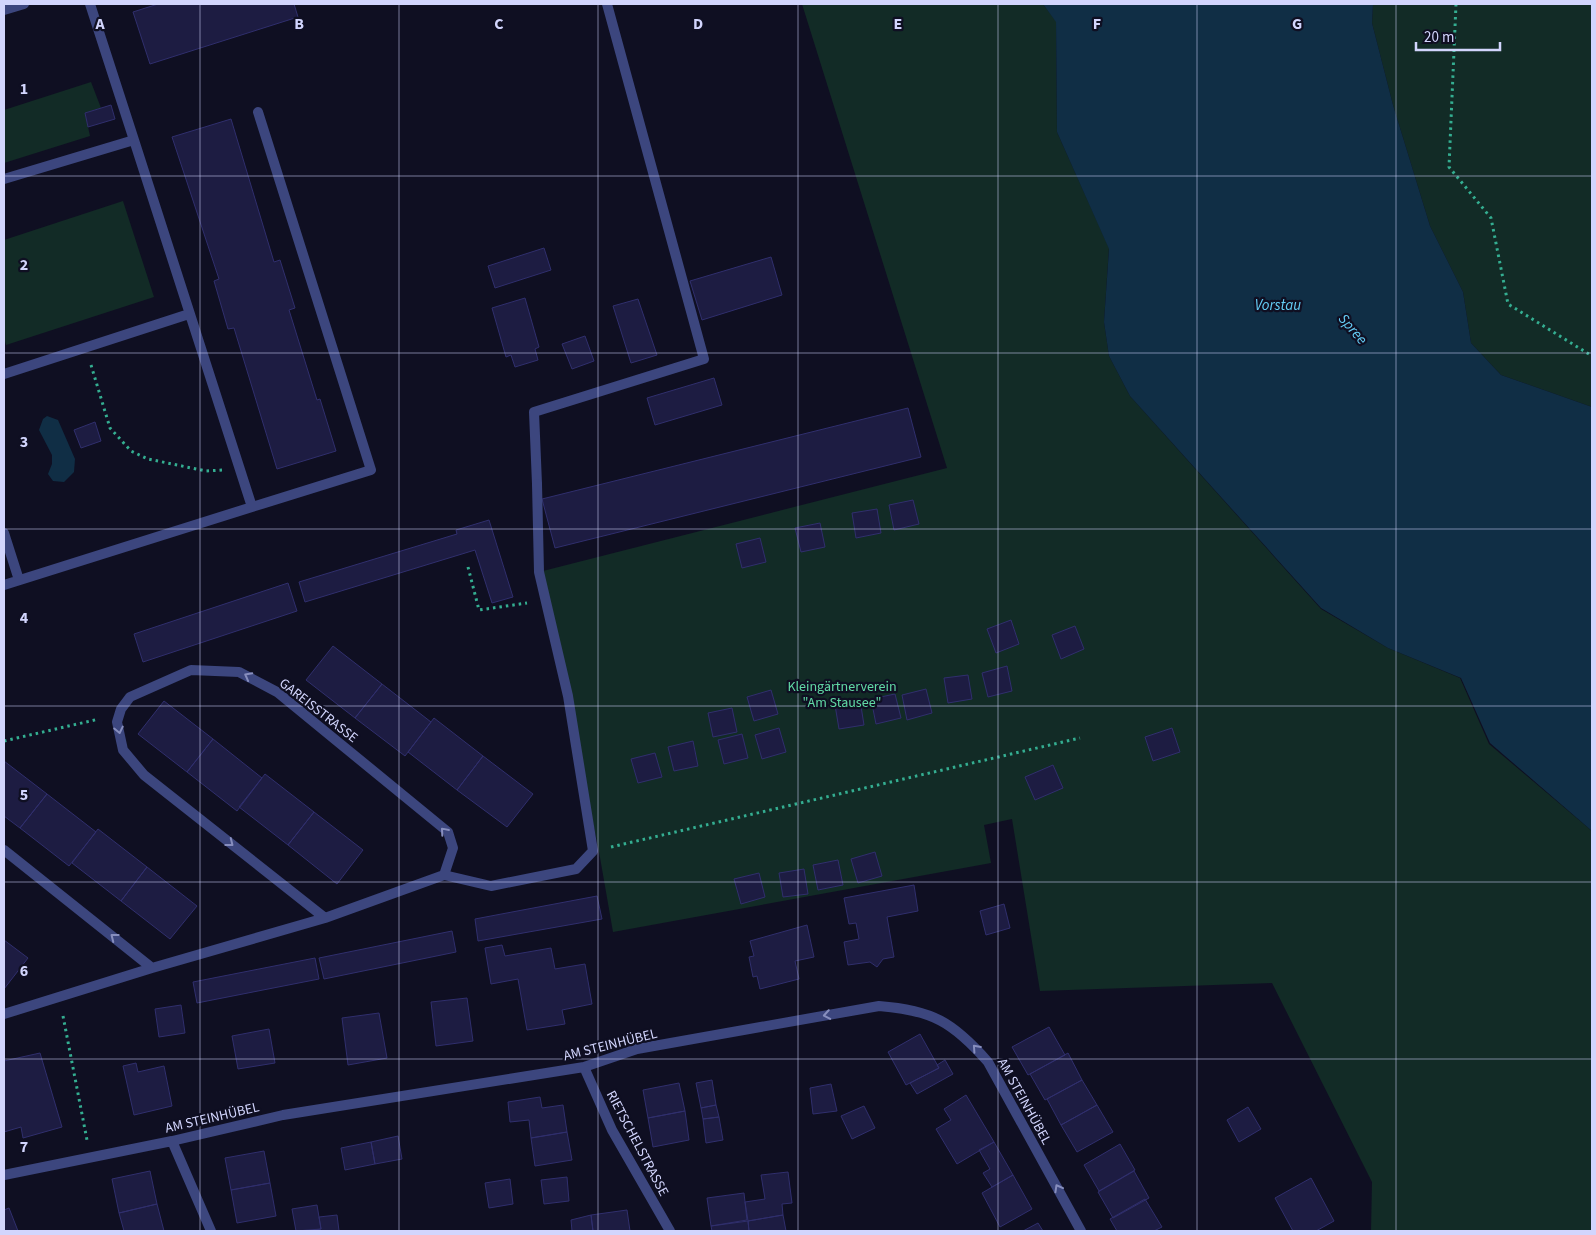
<svg xmlns="http://www.w3.org/2000/svg" width="1596" height="1235" viewBox="0 0 1596 1235" font-family="'Source Sans 3',sans-serif">
	<style>
		.green { fill: #122b26 }
		.water { fill: #102e45 }
		.building { fill: #1d1c42; stroke: #302f6d }
		.lines { fill: none; stroke-linecap: round; stroke-linejoin: round }
		.path { stroke: #34ae91; stroke-width: 3; stroke-dasharray: 2.5 4; stroke-linecap: butt }
		.lane { stroke: #3c467e; stroke-width: 10 }
		.street { stroke: #3c467e; stroke-width: 10 }
		.oneway { stroke: #878ebe }
		.grid { fill: none; stroke: #d2d5fd; stroke-width: 1; stroke-opacity: 0.55 }
		.labels { text-anchor: middle; stroke-width: 4.5; stroke-linejoin: round; paint-order: stroke }
		.park-label { font-size: 14px; fill: #61d9a5; stroke: #0f0f22 }
		.street-label { font-size: 14px; fill: #d2d5fd; stroke: #0f0f22 }
		.water-label { font-size: 15px; font-style: italic; fill: #65cef7; stroke: #0f0f22 }
		.grid-label { font-size: 16px; text-anchor: middle; font-weight: bold; fill: #d2d5fd; stroke: #0f0f22; stroke-width: 4.5; stroke-linejoin: round; paint-order: stroke }
	</style>
	<rect width="100%" height="100%" fill="#0f0f22"/>
	<path class="green" d="M 802,4 L 1043,4 L 1056,21 L 1057,132 L 1109,248 L 1104,322 L 1109,356 L 1130,396 L 1321,609 L 1388,648 L 1460,678 L 1489,744 L 1592,831 L 1592,1231 L 1371,1231 L 1372,1182 L 1272,983 L 1040,991 L 1012,819 L 984,825 L 991,863 L 613,932 L 598,846 L 539,572 L 947,468 Z
		M 1373,4 L 1592,4 L 1592,407 L 1501,375 L 1471,343 L 1463,292 L 1430,226 L 1393,105 L 1372,23 Z
		M 91,82 L 101,108 L 85,113 L 90,136 L 4,163 L 4,110 Z
		M 123,201 L 154,297 L 6,345 L 4,338 L 4,240 Z"/>
	<path class="water" d="M 1043,4 L 1373,4 L 1372,23 L 1393,105 L 1430,226 L 1463,292 L 1471,343 L 1501,375 L 1592,407 L 1592,831 L 1490,743 L 1461,678 L 1388,648 L 1321,608 L 1130,396 L 1109,356 L 1104,322 L 1109,249 L 1057,132 L 1056,22 Z
		M 47,416 L 58,420 L 75,459 L 74,472 L 64,482 L 53,481 L 48,474 L 52,464 L 52,455 L 39,430 L 43,419 Z"/>
	<path class="building" d="M 158,4 L 294,4 L 298,17 L 150,64 L 133,12 Z
		M 111,105 L 115,119 L 88,127 L 85,113 Z
		M 231,119 L 274,262 L 280,260 L 295,308 L 289,310 L 317,400 L 320,399 L 336,451 L 277,469 L 234,328 L 228,329 L 214,281 L 219,279 L 172,137 Z
		M 544,248 L 551,270 L 495,288 L 488,266 Z
		M 771,257 L 782,295 L 702,320 L 690,281 Z
		M 525,298 L 539,347 L 535,349 L 538,360 L 515,367 L 511,355 L 506,357 L 492,308 Z
		M 638,299 L 657,355 L 631,363 L 613,306 Z
		M 585,336 L 594,361 L 572,369 L 562,344 Z
		M 714,378 L 722,405 L 655,425 L 647,398 Z
		M 908,408 L 921,457 L 555,548 L 542,499 Z
		M 95,422 L 101,441 L 81,448 L 74,430 Z
		M 913,500 L 919,524 L 894,530 L 889,505 Z
		M 877,509 L 881,533 L 856,538 L 852,513 Z
		M 489,520 L 513,597 L 492,603 L 475,550 L 305,602 L 299,582 L 457,534 L 456,530 Z
		M 820,523 L 825,547 L 801,552 L 795,528 Z
		M 760,538 L 766,562 L 742,568 L 736,544 Z
		M 288,583 L 297,611 L 143,662 L 134,634 Z
		M 1011,620 L 1019,644 L 996,653 L 987,629 Z
		M 1075,626 L 1084,649 L 1061,659 L 1052,635 Z
		M 333,646 L 382,684 L 355,718 L 306,680 Z
		M 1007,666 L 1012,691 L 988,697 L 982,673 Z
		M 968,675 L 972,699 L 948,703 L 944,678 Z
		M 382,684 L 431,722 L 405,756 L 355,718 Z
		M 926,689 L 932,713 L 907,720 L 902,695 Z
		M 771,690 L 778,714 L 754,721 L 747,697 Z
		M 895,694 L 901,718 L 876,724 L 871,699 Z
		M 860,700 L 864,725 L 839,729 L 835,705 Z
		M 164,701 L 213,739 L 187,772 L 138,734 Z
		M 732,708 L 737,732 L 713,737 L 708,713 Z
		M 434,718 L 483,756 L 457,790 L 408,752 Z
		M 779,728 L 786,752 L 762,759 L 755,735 Z
		M 1172,728 L 1180,752 L 1153,761 L 1145,737 Z
		M 742,734 L 748,758 L 724,764 L 718,740 Z
		M 213,739 L 262,778 L 237,811 L 187,772 Z
		M 693,741 L 698,766 L 674,771 L 668,747 Z
		M 655,753 L 662,777 L 638,783 L 631,759 Z
		M 483,756 L 533,794 L 507,827 L 457,790 Z
		M 4,761 L 47,794 L 20,828 L 4,816 Z
		M 1053,765 L 1063,788 L 1035,800 L 1025,777 Z
		M 265,774 L 314,812 L 288,845 L 239,807 Z
		M 47,794 L 96,832 L 69,866 L 20,828 Z
		M 314,812 L 363,850 L 337,884 L 288,845 Z
		M 98,829 L 147,867 L 121,901 L 72,863 Z
		M 875,852 L 882,876 L 858,883 L 851,859 Z
		M 838,860 L 843,885 L 818,890 L 813,865 Z
		M 147,867 L 197,906 L 170,939 L 121,901 Z
		M 804,869 L 808,894 L 783,897 L 779,873 Z
		M 759,873 L 765,897 L 741,904 L 734,879 Z
		M 914,885 L 918,911 L 887,917 L 894,957 L 883,959 L 877,967 L 870,962 L 848,965 L 844,942 L 859,939 L 856,923 L 849,924 L 844,898 Z
		M 597,896 L 602,919 L 478,941 L 475,919 Z
		M 1004,904 L 1010,928 L 986,935 L 980,911 Z
		M 807,925 L 814,957 L 795,961 L 799,979 L 760,989 L 757,976 L 753,977 L 749,957 L 754,956 L 750,941 Z
		M 452,931 L 456,952 L 324,979 L 319,958 Z
		M 4,940 L 28,958 L 4,989 Z
		M 502,945 L 505,956 L 551,948 L 555,969 L 585,964 L 592,1004 L 562,1010 L 565,1024 L 527,1030 L 518,979 L 491,984 L 485,948 Z
		M 315,958 L 319,979 L 197,1003 L 193,982 Z
		M 467,998 L 473,1041 L 436,1046 L 431,1002 Z
		M 181,1005 L 185,1033 L 159,1037 L 155,1009 Z
		M 379,1013 L 387,1058 L 348,1065 L 342,1018 Z
		M 1049,1027 L 1065,1055 L 1028,1075 L 1012,1047 Z
		M 269,1029 L 275,1063 L 238,1069 L 232,1036 Z
		M 920,1034 L 939,1068 L 906,1085 L 888,1052 Z
		M 40,1053 L 62,1127 L 23,1138 L 21,1127 L 4,1132 L 4,1061 Z
		M 1068,1053 L 1082,1080 L 1045,1100 L 1030,1074 Z
		M 945,1060 L 953,1074 L 917,1094 L 910,1083 L 939,1068 L 937,1065 Z
		M 136,1063 L 138,1072 L 164,1066 L 172,1106 L 134,1115 L 123,1066 Z
		M 712,1080 L 716,1105 L 701,1108 L 696,1083 Z
		M 1082,1080 L 1097,1105 L 1061,1125 L 1047,1099 Z
		M 679,1083 L 685,1111 L 648,1118 L 643,1090 Z
		M 831,1084 L 837,1111 L 813,1114 L 810,1088 Z
		M 966,1095 L 994,1142 L 957,1164 L 936,1129 L 951,1120 L 944,1109 Z
		M 540,1097 L 542,1108 L 563,1105 L 567,1132 L 531,1138 L 529,1120 L 510,1122 L 508,1102 Z
		M 716,1105 L 719,1117 L 703,1119 L 701,1108 Z
		M 1097,1105 L 1113,1132 L 1077,1152 L 1061,1125 Z
		M 864,1106 L 875,1128 L 852,1139 L 841,1116 Z
		M 1248,1107 L 1261,1129 L 1239,1142 L 1227,1120 Z
		M 685,1111 L 689,1140 L 653,1147 L 648,1118 Z
		M 719,1117 L 723,1140 L 706,1143 L 703,1119 Z
		M 567,1132 L 572,1160 L 535,1166 L 531,1138 Z
		M 398,1136 L 402,1159 L 375,1164 L 371,1142 Z
		M 371,1142 L 375,1164 L 345,1170 L 341,1148 Z
		M 994,1142 L 1013,1175 L 992,1187 L 983,1173 L 990,1169 L 979,1150 Z
		M 1120,1144 L 1135,1170 L 1099,1191 L 1084,1165 Z
		M 264,1151 L 270,1183 L 231,1190 L 225,1158 Z
		M 150,1171 L 157,1204 L 119,1213 L 112,1179 Z
		M 1134,1171 L 1149,1198 L 1113,1218 L 1098,1192 Z
		M 788,1172 L 792,1203 L 782,1204 L 783,1215 L 748,1221 L 745,1202 L 765,1199 L 761,1175 Z
		M 1013,1175 L 1032,1209 L 1000,1227 L 982,1193 Z
		M 567,1177 L 569,1201 L 544,1204 L 541,1180 Z
		M 1311,1178 L 1334,1221 L 1316,1231 L 1293,1231 L 1275,1198 Z
		M 510,1179 L 513,1204 L 489,1208 L 485,1183 Z
		M 270,1183 L 276,1216 L 237,1223 L 231,1190 Z
		M 744,1193 L 747,1220 L 711,1226 L 707,1198 Z
		M 1145,1199 L 1162,1227 L 1154,1231 L 1117,1231 L 1110,1219 Z
		M 157,1204 L 164,1231 L 124,1231 L 119,1213 Z
		M 317,1205 L 321,1229 L 296,1231 L 292,1209 Z
		M 9,1208 L 18,1231 L 4,1231 L 4,1210 Z
		M 627,1210 L 630,1231 L 593,1231 L 591,1215 Z
		M 337,1215 L 339,1231 L 309,1231 L 321,1229 L 319,1217 Z
		M 591,1215 L 593,1231 L 572,1231 L 571,1220 Z
		M 783,1215 L 786,1231 L 749,1231 L 748,1221 Z
		M 748,1221 L 749,1231 L 712,1231 L 711,1226 Z
		M 1038,1223 L 1043,1231 L 1023,1231 Z"/>
	<g class="lines">
		<path class="path" d="M 1456,4 L 1449,167 L 1491,218 L 1508,304 L 1592,356
			M 91,365 L 110,428 L 131,451 L 148,459 L 206,471 L 222,470
			M 468,567 L 479,610 L 527,603
			M 4,741 L 99,719
			M 611,847 L 1080,738
			M 63,1016 L 87,1140"/>
		<path class="lane" d="M 90,4 L 134,140
			M 4,10 L 24,4
			M 4,179 L 134,140 L 252,507 L 4,585
			M 4,374 L 189,314
			M 537,484 L 534,412 L 704,359 L 607,4
			M 252,507 L 371,470 L 258,112
			M 4,533 L 19,580"/>
		<path class="street" d="M 4,850 L 152,968
			M 325,918 L 144,775 L 123,750 L 117,722 L 121,709 L 130,697 L 191,670 L 239,672 L 277,692 L 448,832 L 453,848 L 444,875
			M 4,1014 L 152,968 L 325,918 L 444,875 L 491,886 L 576,869 L 593,851 L 568,696 L 539,572 L 537,484
			M 584,1067 L 612,1130 L 670,1231
			M 172,1141 L 211,1231
			M 4,1175 L 172,1141 L 283,1115 L 584,1067 L 637,1049 L 879,1006 C 932,1010 953,1022 988,1062 L 1081,1231"/>
	</g>
	<defs><path id="oneway-chevron" d="M-2-3.5L2.5 0L-2 3.5" fill="none" stroke-width="1.6" stroke-linecap="round" stroke-linejoin="round" transform="scale(1.25)"/></defs>
	<g class="oneway">
		<use href="#oneway-chevron" transform="translate(248 676) rotate(-152)"/>
		<use href="#oneway-chevron" transform="translate(119 730) rotate(78)"/>
		<use href="#oneway-chevron" transform="translate(444 831) rotate(-131)"/>
		<use href="#oneway-chevron" transform="translate(230 843) rotate(38)"/>
		<use href="#oneway-chevron" transform="translate(114 937) rotate(-142)"/>
		<use href="#oneway-chevron" transform="translate(827 1015) rotate(170)"/>
		<use href="#oneway-chevron" transform="translate(976 1048) rotate(-132)"/>
		<use href="#oneway-chevron" transform="translate(1058 1188) rotate(-119)"/>
	</g>
	<path class="grid" d="M 200,4 L 200,1231M 399,4 L 399,1231M 598,4 L 598,1231M 798,4 L 798,1231M 998,4 L 998,1231M 1197,4 L 1197,1231M 1396,4 L 1396,1231M 4,176 L 1592,176M 4,353 L 1592,353M 4,529 L 1592,529M 4,706 L 1592,706M 4,882 L 1592,882M 4,1059 L 1592,1059"/>
	<g class="labels">
		<g class="park-label">
			<text x="842" y="691">Kleingärtnerverein<tspan x="842" dy="16">"Am Stausee"</tspan></text>
		</g>
		<g class="street-label">
			<text transform="translate(319 710) rotate(38)" y="5">GAREISSTRASSE</text>
			<text transform="translate(610 1044) rotate(-14)" y="5">AM STEINHÜBEL</text>
			<text transform="translate(1025 1101) rotate(61)" y="5">AM STEINHÜBEL</text>
			<text transform="translate(212 1117) rotate(-13)" y="5">AM STEINHÜBEL</text>
			<text transform="translate(638 1143) rotate(62)" y="5">RIETSCHELSTRASSE</text>
		</g>
		<g class="water-label">
			<text x="1278" y="310">Vorstau</text>
			<text transform="translate(1353 329) rotate(49)" y="5">Spree</text>
		</g>
	</g>
	<g class="grid-label">
		<text x="100" y="29">A</text>
		<text x="299" y="29">B</text>
		<text x="499" y="29">C</text>
		<text x="698" y="29">D</text>
		<text x="898" y="29">E</text>
		<text x="1097" y="29">F</text>
		<text x="1297" y="29">G</text>
		<text x="24" y="94">1</text>
		<text x="24" y="270">2</text>
		<text x="24" y="447">3</text>
		<text x="24" y="623">4</text>
		<text x="24" y="800">5</text>
		<text x="24" y="976">6</text>
		<text x="24" y="1152">7</text>
	</g>
	<rect width="1596" height="1235" fill="none" stroke="#d2d5fd" stroke-width="10"/>
	<path d="M1416 42v8h84v-8" fill="none" stroke="#d2d5fd" stroke-width="2.5"/>
	<text x="1424" y="42" font-size="15" fill="#d2d5fd" stroke="#0f0f22" stroke-width="4" paint-order="stroke">20 m</text>
</svg>
